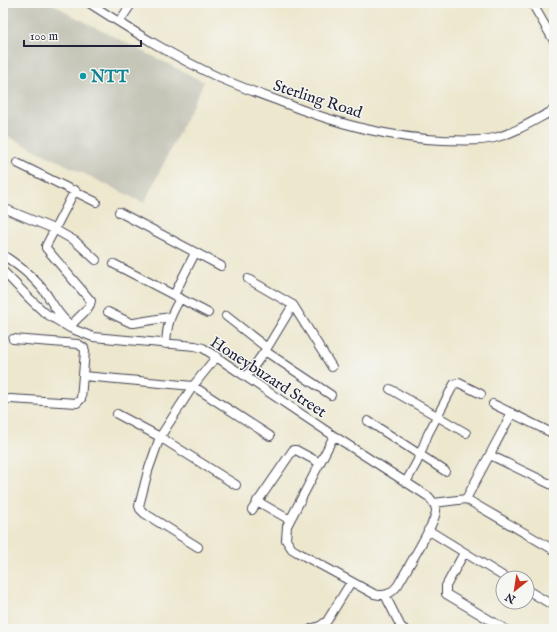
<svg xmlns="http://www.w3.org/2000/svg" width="557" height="632" viewBox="0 0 557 632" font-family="'IM FELL English',serif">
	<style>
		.industrial { fill: #c5c5b8 }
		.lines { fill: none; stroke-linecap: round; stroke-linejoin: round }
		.minor-casing { stroke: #404051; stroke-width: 10 }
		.minor { stroke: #fff; stroke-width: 8 }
		.culture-dot { fill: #0f9aa8; stroke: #f6f6f2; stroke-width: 1.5 }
		.labels { text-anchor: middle; stroke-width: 3; stroke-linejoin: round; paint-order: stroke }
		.culture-label { font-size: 16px; font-weight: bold; fill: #0d838f; stroke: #f6f6f2; text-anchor: start }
		.street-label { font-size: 16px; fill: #22223b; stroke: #f6f6f2 }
	</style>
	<rect width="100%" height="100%" fill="#f6f6f2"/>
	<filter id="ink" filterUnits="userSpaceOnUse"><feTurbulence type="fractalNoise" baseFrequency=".025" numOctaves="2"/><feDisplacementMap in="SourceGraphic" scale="8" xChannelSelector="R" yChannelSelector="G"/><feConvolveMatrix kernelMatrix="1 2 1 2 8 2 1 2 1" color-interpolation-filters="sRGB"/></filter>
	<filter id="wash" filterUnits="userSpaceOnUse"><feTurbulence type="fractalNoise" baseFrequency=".012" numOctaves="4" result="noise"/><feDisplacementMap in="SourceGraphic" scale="16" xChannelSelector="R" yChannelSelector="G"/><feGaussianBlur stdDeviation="0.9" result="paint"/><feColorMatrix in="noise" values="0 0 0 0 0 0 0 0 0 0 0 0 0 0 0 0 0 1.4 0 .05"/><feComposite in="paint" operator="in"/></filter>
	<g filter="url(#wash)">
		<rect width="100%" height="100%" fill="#ede7cd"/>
		<path class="industrial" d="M 3,3 L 52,3 L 71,15 L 204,82 L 144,203 L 3,134 Z"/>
	</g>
	<g filter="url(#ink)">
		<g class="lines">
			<defs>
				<path id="minor" d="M 89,3 C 131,30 174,57 220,78 C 239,86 259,94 279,101 C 331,122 387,138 443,140 C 459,140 478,142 494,138 C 515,133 535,120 554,110
					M 532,3 L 554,41
					M 119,22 L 132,3
					M 17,163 L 96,202
					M 3,208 L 54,229 L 75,241 L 96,260
					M 119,212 L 221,266
					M 3,255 C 18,265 34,277 45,292 C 52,302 57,313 67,322
					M 114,264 L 208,313
					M 3,271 L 30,299 L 45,313 L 70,328 L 93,337 L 195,346 L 203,348 L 334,436 L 429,497 C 433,502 436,505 436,511 C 436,522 405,572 398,585 C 391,594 385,597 374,594 L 297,552 L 292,549 L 286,540 L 287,526 L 334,436
					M 174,295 L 195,253
					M 293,305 L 332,367
					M 108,312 L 131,323 L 134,323 L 170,317
					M 226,316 L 267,348
					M 72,325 C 77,317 90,310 91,301 L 46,248 L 46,246 L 75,190
					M 166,344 C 167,324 170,316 180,299
					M 265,351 L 331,395
					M 84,376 L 193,386 L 270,436
					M 247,376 L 267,348 L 293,305 L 248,279
					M 390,389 L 466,433
					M 10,399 L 77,403 L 81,399 L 85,351 L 84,348 L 78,344 L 13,339
					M 493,404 L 554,434
					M 117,414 L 160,437 L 236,485
					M 368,421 L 445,471
					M 490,455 L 554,486
					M 406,482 L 417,462 L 428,434 L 454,384 L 459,383 L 481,394
					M 466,499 L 554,550
					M 257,501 L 290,520
					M 434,503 L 466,499 L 512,413
					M 252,510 L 293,450 L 296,450 L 320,463
					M 428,530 L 506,578
					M 198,547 L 144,513 L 140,509 L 139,506 L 148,471 L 160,437 L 193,386 L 217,356
					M 464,553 L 446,586 L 446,594 L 505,629
					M 527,590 L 554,606
					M 385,595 L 401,627 L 404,629
					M 311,629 L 320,626 L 327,621 L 351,582"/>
			</defs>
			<use href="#minor" class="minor-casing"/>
			<use href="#minor" class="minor"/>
		</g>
	</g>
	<circle class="culture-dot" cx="83" cy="76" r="4"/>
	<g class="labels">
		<g class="culture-label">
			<text x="91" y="82">NTT</text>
		</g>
		<g class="street-label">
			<text transform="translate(318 98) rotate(18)" y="6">Sterling Road</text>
			<text transform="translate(269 376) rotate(33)" y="6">Honeybuzard Street</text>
		</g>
	</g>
	<rect width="557" height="632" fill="none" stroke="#f6f6f2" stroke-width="16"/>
	<g transform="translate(515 590) rotate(210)"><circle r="19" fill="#f6f6f2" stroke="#a1a1a9"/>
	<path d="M0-3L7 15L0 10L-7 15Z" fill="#c8321e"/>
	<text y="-6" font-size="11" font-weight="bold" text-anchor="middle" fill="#22223b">N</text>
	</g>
	<path d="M24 40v6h117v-6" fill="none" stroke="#22223b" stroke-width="2"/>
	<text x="30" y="40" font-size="12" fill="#22223b" stroke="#f6f6f2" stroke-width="3" paint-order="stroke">100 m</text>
</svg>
